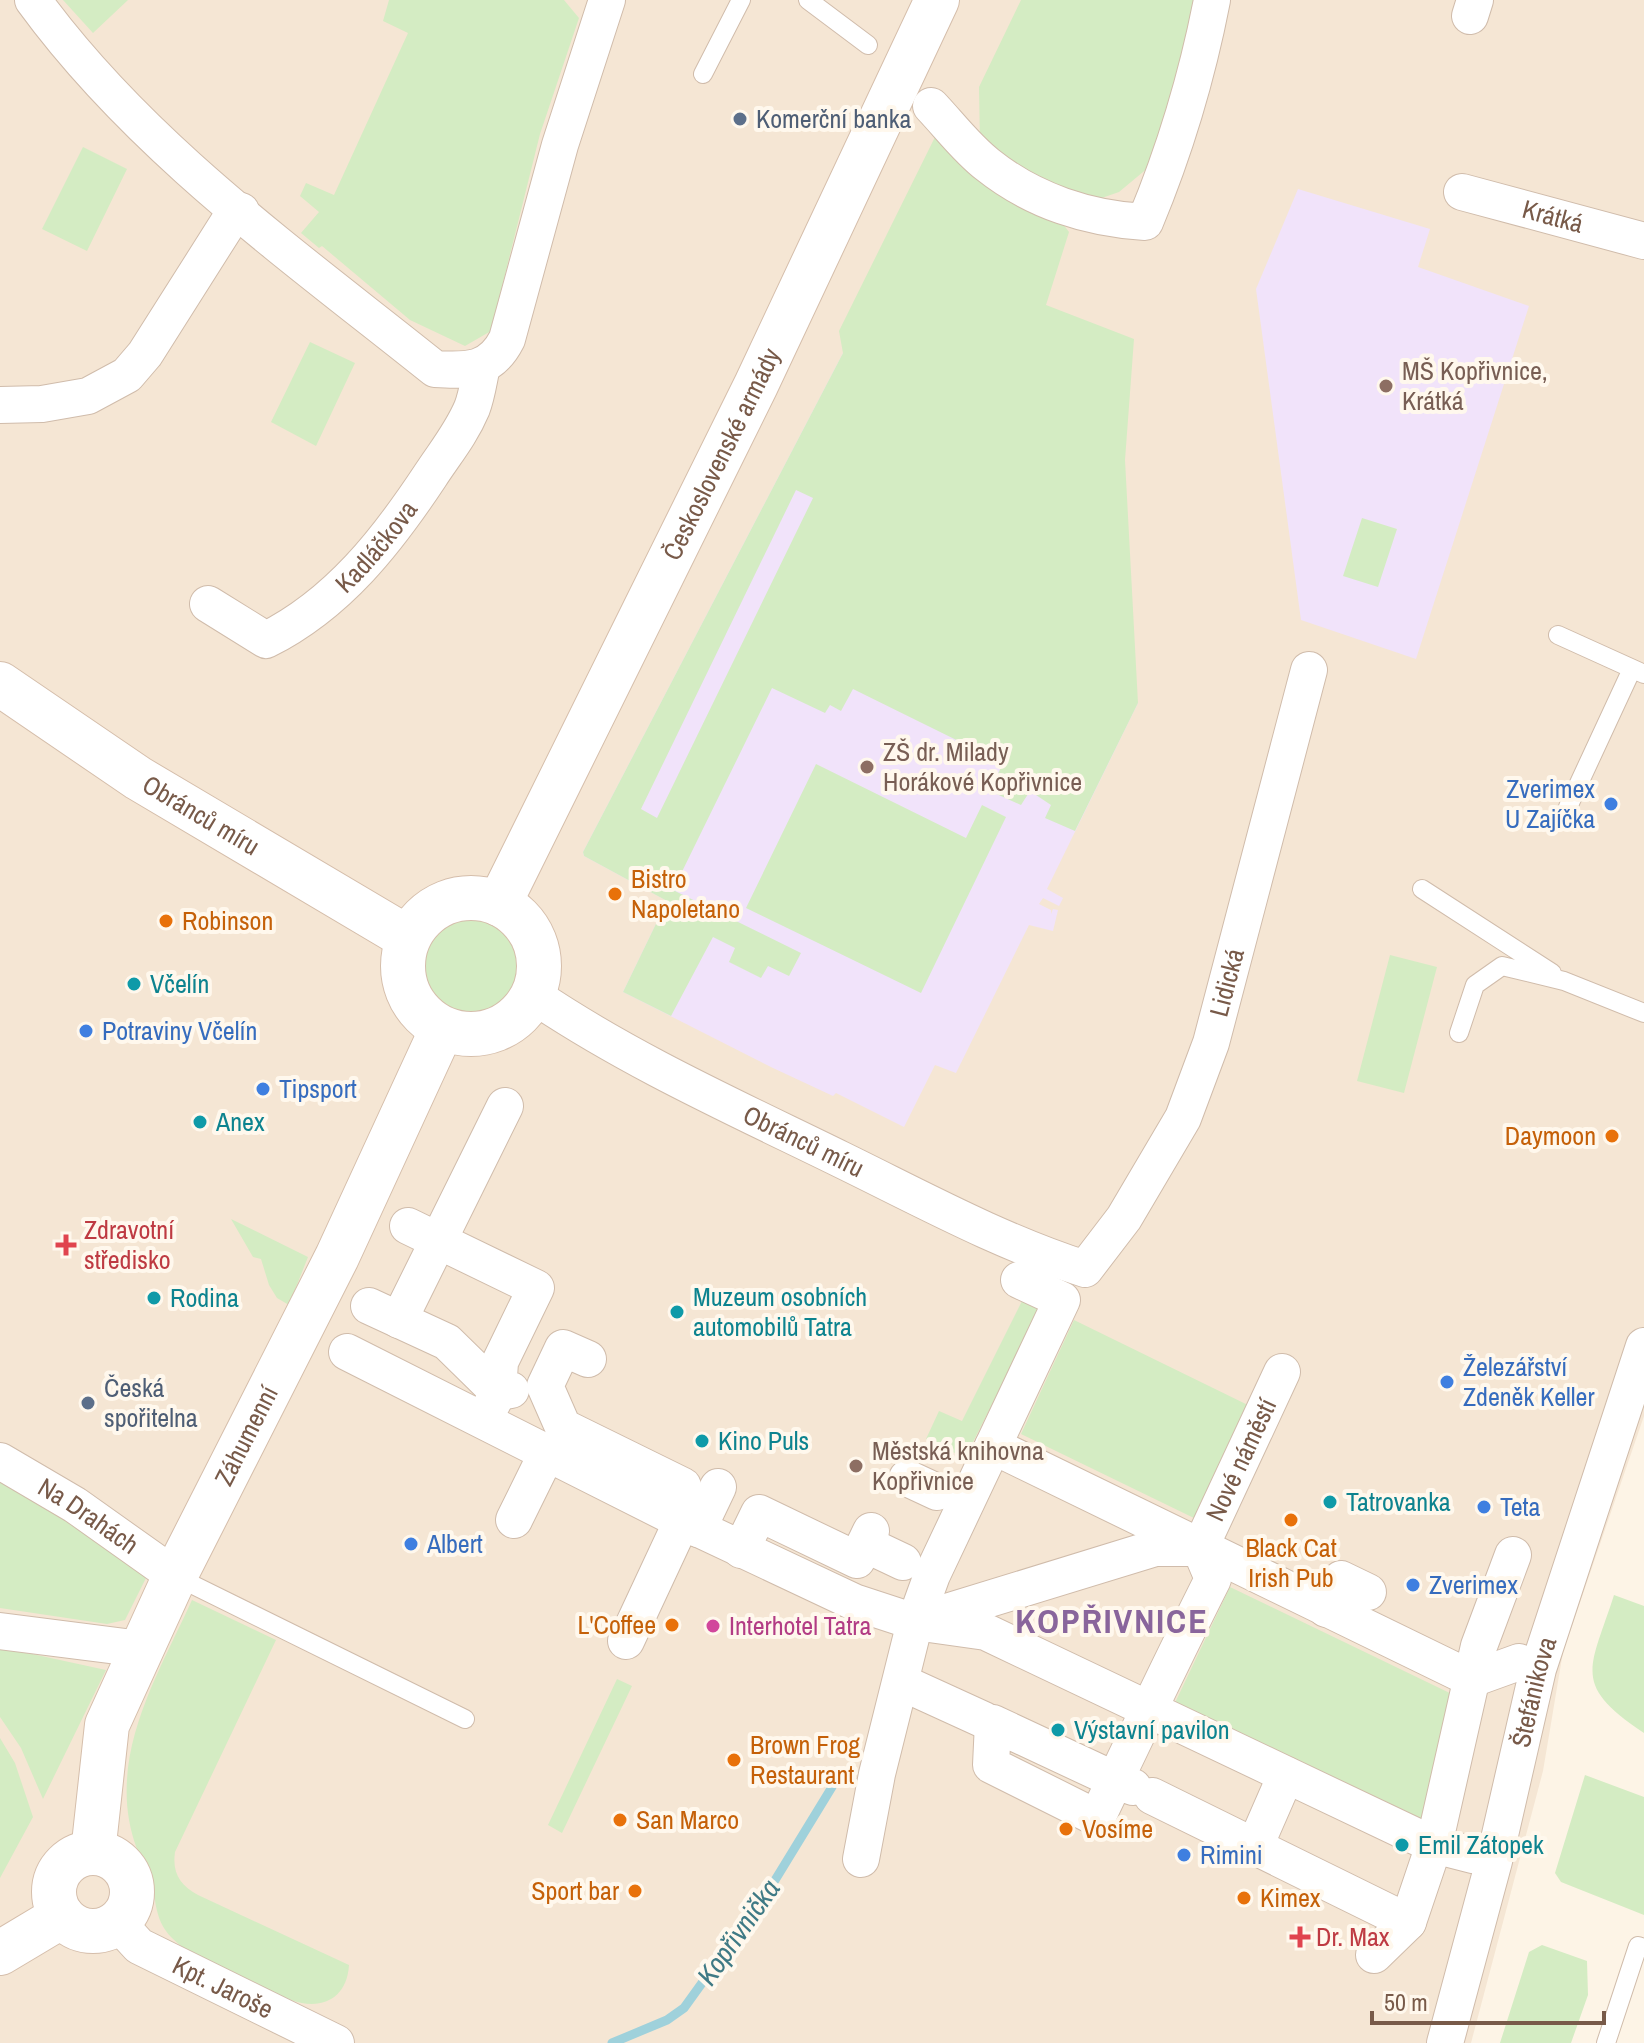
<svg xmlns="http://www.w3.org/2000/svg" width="1644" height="2043" viewBox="0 0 1644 2043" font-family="'Archivo Narrow',sans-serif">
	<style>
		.residential { fill: #f5e6d4 }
		.education { fill: #f1e3fa }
		.green { fill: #d4ecc3; fill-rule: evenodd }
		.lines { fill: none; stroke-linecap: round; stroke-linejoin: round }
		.stream { stroke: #9fd1db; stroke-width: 9 }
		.lane-casing { stroke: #d0bcab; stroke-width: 20 }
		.street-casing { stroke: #d0bcab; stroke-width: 38 }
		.secondary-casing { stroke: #d5beab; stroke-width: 46 }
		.lane { stroke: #fff; stroke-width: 18 }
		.street { stroke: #fff; stroke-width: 36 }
		.secondary { stroke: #fff; stroke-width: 44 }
		.service-dot { fill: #5c6f8a; stroke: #fff8ed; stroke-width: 3 }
		.education-dot { fill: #8d6e63; stroke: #fff8ed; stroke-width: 3 }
		.shop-dot { fill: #3f7fe0; stroke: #fff8ed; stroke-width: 3 }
		.food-dot { fill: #e8710a; stroke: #fff8ed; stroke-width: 3 }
		.culture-dot { fill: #0f9aa8; stroke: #fff8ed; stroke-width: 3 }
		.health-dot { fill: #e0444e; stroke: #fff8ed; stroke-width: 3 }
		.hotel-dot { fill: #d1479c; stroke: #fff8ed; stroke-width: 3 }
		.labels { text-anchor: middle; stroke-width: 8; stroke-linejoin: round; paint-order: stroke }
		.service-label { font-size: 26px; fill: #4e5e75; stroke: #fff8ed; text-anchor: start }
		.street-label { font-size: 26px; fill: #785a49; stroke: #fff8ed }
		.education-label { font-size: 26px; fill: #785e54; stroke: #fff8ed; text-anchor: start }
		.shop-label { font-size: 26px; fill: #366cbe; stroke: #fff8ed; text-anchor: start }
		.food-label { font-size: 26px; fill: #c56008; stroke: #fff8ed; text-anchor: start }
		.culture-label { font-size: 26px; fill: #0d838f; stroke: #fff8ed; text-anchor: start }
		.health-label { font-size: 26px; fill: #be3a42; stroke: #fff8ed; text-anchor: start }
		.hotel-label { font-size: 26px; fill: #b23c85; stroke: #fff8ed; text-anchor: start }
		.water-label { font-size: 28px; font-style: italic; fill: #3f7a85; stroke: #fff8ed }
		.district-label { font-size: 34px; font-weight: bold; letter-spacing: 2px; fill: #89659c; stroke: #fff8ed }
	</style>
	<rect width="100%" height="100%" fill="#fdf4e6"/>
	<path class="residential" d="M 0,0 L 1644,0 L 1644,1416 L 1563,1652 L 1543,1771 L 1471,2043 L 0,2043 Z"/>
	<path class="education" d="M 1298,189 L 1430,229 L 1418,267 L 1529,306 L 1416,659 L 1301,620 L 1256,289 Z
		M 843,353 L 1138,703 L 1047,889 L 1063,898 L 1059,906 L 1043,898 L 1039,904 L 1051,910 L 1051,914 L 1053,909 L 1058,910 L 1053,931 L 1029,925 L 956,1073 L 935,1065 L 904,1127 L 836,1093 L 833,1096 L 773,1068 L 623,992 L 667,901 L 584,856 L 583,852 Z"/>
	<path class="green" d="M 63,0 L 128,0 L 93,33 Z
		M 389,0 L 564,0 L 579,18 L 540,134 L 491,331 L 465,346 L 410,320 L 322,246 L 319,248 L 301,233 L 319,212 L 300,196 L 306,183 L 334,195 L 408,33 L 383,21 Z
		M 1021,0 L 1199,0 L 1155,162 L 1119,192 L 1093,201 L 1039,182 L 980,143 L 979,87 Z
		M 935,137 L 1063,224 L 1069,232 L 1046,305 L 1134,339 L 1125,460 L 1138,703 L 1075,831 L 1045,818 L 1051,805 L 1030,791 L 1021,805 L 990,791 L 1003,763 L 853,689 L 841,711 L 830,705 L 825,713 L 772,688 L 673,890 L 801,953 L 789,976 L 768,966 L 761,978 L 729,962 L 735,948 L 713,937 L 671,1016 L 623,992 L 667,901 L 584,856 L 583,852 L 843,353 L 839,331 ZM 796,490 L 813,498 L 657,818 L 641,809 Z
		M 83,147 L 127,169 L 87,251 L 42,229 Z
		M 310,342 L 355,363 L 316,446 L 271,422 Z
		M 1362,518 L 1397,529 L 1378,587 L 1343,576 Z
		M 816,764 L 966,838 L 982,805 L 1006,817 L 921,993 L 746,908 Z
		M424 966a47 47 0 1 1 94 0a47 47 0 1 1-94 0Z
		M 1390,955 L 1437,967 L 1404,1093 L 1357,1081 Z
		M 231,1219 L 308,1257 L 289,1305 L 277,1298 L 269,1285 L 261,1259 L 253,1257 Z
		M 1027,1291 L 1044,1301 L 965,1458 L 926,1439 L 939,1411 L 962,1421 Z
		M 1074,1320 L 1254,1408 L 1198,1520 L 1021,1434 Z
		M 0,1472 L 148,1574 L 125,1620 L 107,1624 L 0,1608 Z
		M 1230,1587 L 1458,1697 L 1421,1830 L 1172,1709 Z
		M 1614,1595 L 1644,1606 L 1644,1733 C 1571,1684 1590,1670 1614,1595 Z
		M 192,1600 L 276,1640 L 175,1852 C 172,1873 180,1885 198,1895 L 349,1965 C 347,1999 321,2011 291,2000 C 256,1984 199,1965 172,1938 C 152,1918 157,1895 149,1870 C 146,1862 140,1856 137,1849 C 104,1761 157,1677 192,1600 Z
		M 0,1647 L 106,1670 L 43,1799 L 21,1748 L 0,1717 Z
		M 617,1679 L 632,1686 L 562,1833 L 548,1825 Z
		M 0,1738 L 15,1763 L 33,1817 L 0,1878 Z
		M 1585,1775 L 1644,1797 L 1644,1915 L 1561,1882 L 1555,1873 Z
		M 1542,1945 L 1587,1961 L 1588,1995 L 1571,2043 L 1500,2043 L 1529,1952 Z"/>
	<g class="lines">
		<path class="stream" d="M 612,2043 L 667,2020 L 684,2008 L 769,1890 L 832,1787"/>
		<defs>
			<path id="lane" d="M 808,0 L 868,45
				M 703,74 L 741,0
				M 1558,635 L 1644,674
				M 1568,807 L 1632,669
				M 1422,889 L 1552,973
				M 1459,1033 L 1475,985 L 1502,966 L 1564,981 L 1644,1013
				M 175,1576 L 465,1719
				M 1606,2043 L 1638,1946 L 1644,1948"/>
			<g id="street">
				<path d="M 33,0 C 140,147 294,256 435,369 C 468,371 491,371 507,339 L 560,145 L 607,0"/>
				<path d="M 1470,16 L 1475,0"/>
				<path d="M 931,106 C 950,126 967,149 988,165 C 1033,201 1089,219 1145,222 C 1175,150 1197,77 1212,0"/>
				<path id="s1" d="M 1462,192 L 1644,241"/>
				<path d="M 0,405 L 42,404 L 88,396 L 127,375 L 145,354 L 228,223 L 241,211"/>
				<path id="s2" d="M 208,604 L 266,640 C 338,604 387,541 430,476 C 445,453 461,434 472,408 C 477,395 479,379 482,366"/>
				<path id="s3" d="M 533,995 C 629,1060 736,1108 840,1159 C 920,1198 1000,1242 1085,1269 L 1124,1218 L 1183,1118 L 1211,1043 L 1309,670"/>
				<path d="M 408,1226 L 536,1288 L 500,1362 L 498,1392 L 511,1390"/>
				<path d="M 369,1306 L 447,1342 L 498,1392 L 492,1404"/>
				<path d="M 399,1320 L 505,1106"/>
				<path d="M 347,1352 L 682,1521 L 854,1602 L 915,1622 L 986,1632 L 1434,1845 L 1473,1855"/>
				<path d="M 588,1359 L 563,1348 L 545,1386 L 563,1427 L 683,1486 L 682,1521 L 626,1641"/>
				<path d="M 993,1446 L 1472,1679 L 1519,1662"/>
				<path id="s4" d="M 0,1461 L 75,1505 L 175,1576"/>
				<path d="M 907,1478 L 937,1492"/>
				<path d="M 514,1520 L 548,1451"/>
				<path d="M 698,1529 L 718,1487"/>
				<path d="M 865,1544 L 903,1562"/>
				<path d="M 741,1550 L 759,1513 L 857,1560 L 871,1531"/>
				<path d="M 1326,1609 L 1341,1579 L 1368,1592"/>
				<path id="s5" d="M 924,1619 L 1155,1548 L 1200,1548 L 1282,1372"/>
				<path d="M 0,1631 L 141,1649"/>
				<path d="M 903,1683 L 984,1720"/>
				<path d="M 1133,1787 L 1115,1780 L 993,1723 L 991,1765 L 1097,1818 C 1135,1738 1173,1658 1213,1579 L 1200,1548"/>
				<path d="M 1152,1796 L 1408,1922"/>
				<path d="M 1255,1846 L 1286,1775"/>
				<path d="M 861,1859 L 877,1774 L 915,1622 L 932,1575 L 1062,1300 L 1019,1280"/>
				<path id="s6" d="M 117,1922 L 139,1946 L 336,2043"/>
				<path d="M 1374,1955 L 1408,1922 L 1434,1845 L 1479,1646 L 1513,1555"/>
				<path id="s7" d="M 1445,2043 L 1494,1861 L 1538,1669 L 1644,1346"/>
			</g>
			<g id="secondary">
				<path id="s8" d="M 0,684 L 138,778 L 408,938"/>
				<circle cx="471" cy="966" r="68"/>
				<path id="s9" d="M 499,904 L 756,385 L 937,0"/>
				<path id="s10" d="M 93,1853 L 107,1725 L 175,1576 L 337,1257 L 442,1029"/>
				<circle cx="93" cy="1892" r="39"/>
				<path d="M 0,1953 L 62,1916"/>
			</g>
		</defs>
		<use href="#lane" class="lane-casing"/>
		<use href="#street" class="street-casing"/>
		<use href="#secondary" class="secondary-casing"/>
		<use href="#lane" class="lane"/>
		<use href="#street" class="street"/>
		<use href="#secondary" class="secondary"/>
	</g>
	<g class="service-dot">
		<circle cx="740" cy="119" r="8"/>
		<circle cx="88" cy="1403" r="8"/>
	</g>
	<g class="education-dot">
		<circle cx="1386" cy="386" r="8"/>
		<circle cx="867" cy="767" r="8"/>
		<circle cx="856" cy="1466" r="8"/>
	</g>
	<g class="shop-dot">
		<circle cx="1611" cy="804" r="8"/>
		<circle cx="86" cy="1031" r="8"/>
		<circle cx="263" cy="1089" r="8"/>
		<circle cx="1447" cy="1382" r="8"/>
		<circle cx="1484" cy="1507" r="8"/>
		<circle cx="411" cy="1544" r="8"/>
		<circle cx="1413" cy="1585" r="8"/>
		<circle cx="1184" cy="1855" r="8"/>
	</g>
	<g class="food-dot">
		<circle cx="615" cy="894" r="8"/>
		<circle cx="166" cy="921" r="8"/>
		<circle cx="1612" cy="1136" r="8"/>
		<circle cx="1291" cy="1520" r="8"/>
		<circle cx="672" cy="1625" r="8"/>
		<circle cx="734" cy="1760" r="8"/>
		<circle cx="620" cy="1820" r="8"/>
		<circle cx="1066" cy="1829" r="8"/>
		<circle cx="635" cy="1891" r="8"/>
		<circle cx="1244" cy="1898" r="8"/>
	</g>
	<g class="culture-dot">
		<circle cx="134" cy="984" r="8"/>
		<circle cx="200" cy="1122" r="8"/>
		<circle cx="154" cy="1298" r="8"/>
		<circle cx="677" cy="1312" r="8"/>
		<circle cx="702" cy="1441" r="8"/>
		<circle cx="1330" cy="1502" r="8"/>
		<circle cx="1058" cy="1730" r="8"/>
		<circle cx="1402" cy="1845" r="8"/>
	</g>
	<g class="health-dot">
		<path d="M62 1233h8v8h8v8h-8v8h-8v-8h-8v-8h8z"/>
		<path d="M1296 1925h8v8h8v8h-8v8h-8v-8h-8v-8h8z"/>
	</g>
	<circle class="hotel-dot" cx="713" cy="1626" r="8"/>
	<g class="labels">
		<g class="service-label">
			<text x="756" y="128">Komerční banka</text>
			<text x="104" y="1397">Česká<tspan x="104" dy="30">spořitelna</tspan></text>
		</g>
		<g class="street-label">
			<text dy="9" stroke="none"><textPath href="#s1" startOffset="94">Krátká</textPath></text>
			<text dy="9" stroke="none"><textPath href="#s9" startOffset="502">Československé armády</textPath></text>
			<text dy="9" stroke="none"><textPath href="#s2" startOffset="214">Kadláčkova</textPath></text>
			<text dy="9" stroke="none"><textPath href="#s8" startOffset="240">Obránců míru</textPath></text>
			<text dy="9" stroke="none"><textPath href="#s3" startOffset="940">Lidická</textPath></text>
			<text dy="9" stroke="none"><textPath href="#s3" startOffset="308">Obránců míru</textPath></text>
			<text dy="9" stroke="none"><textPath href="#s10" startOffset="450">Záhumenní</textPath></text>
			<text dy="9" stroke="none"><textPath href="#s5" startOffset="384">Nové náměstí</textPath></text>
			<text dy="9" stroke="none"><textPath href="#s4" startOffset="104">Na Drahách</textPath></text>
			<text dy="9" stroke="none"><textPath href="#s7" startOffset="362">Štefánikova</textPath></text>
			<text dy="9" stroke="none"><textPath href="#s6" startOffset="126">Kpt. Jaroše</textPath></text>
		</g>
		<g class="education-label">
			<text x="1402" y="380">MŠ Kopřivnice,<tspan x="1402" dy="30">Krátká</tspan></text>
			<text x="883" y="761">ZŠ dr. Milady<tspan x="883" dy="30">Horákové Kopřivnice</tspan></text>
			<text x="872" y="1460">Městská knihovna<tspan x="872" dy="30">Kopřivnice</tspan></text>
		</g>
		<g class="shop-label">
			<text x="1595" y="798" text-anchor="end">Zverimex<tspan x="1595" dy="30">U Zajíčka</tspan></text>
			<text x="102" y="1040">Potraviny Včelín</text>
			<text x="279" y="1098">Tipsport</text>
			<text x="1463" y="1376">Železářství<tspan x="1463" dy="30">Zdeněk Keller</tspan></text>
			<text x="1500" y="1516">Teta</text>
			<text x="427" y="1553">Albert</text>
			<text x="1429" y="1594">Zverimex</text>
			<text x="1200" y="1864">Rimini</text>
		</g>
		<g class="food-label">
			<text x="631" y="888">Bistro<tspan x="631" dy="30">Napoletano</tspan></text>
			<text x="182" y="930">Robinson</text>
			<text x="1596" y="1145" text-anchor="end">Daymoon</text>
			<text x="1291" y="1557" text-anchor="middle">Black Cat<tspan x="1291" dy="30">Irish Pub</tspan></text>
			<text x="656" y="1634" text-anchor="end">L'Coffee</text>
			<text x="750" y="1754">Brown Frog<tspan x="750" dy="30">Restaurant</tspan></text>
			<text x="636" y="1829">San Marco</text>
			<text x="1082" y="1838">Vosíme</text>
			<text x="619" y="1900" text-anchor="end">Sport bar</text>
			<text x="1260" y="1907">Kimex</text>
		</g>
		<g class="culture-label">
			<text x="150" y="993">Včelín</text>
			<text x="216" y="1131">Anex</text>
			<text x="693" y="1306">Muzeum osobních<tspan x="693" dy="30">automobilů Tatra</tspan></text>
			<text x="170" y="1307">Rodina</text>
			<text x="718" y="1450">Kino Puls</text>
			<text x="1346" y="1511">Tatrovanka</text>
			<text x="1074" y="1739">Výstavní pavilon</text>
			<text x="1418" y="1854">Emil Zátopek</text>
		</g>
		<g class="health-label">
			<text x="84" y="1239">Zdravotní<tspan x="84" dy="30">středisko</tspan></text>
			<text x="1316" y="1946">Dr. Max</text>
		</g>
		<g class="hotel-label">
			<text x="729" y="1635">Interhotel Tatra</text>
		</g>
		<g class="water-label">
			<text transform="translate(738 1932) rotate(-55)" y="10">Kopřivnička</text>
		</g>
		<g class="district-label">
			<text x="1112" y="1633">KOPŘIVNICE</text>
		</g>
	</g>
	<path d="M1372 2011v12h232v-12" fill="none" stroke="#785a49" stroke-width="4"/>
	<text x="1384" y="2011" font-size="24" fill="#785a49" stroke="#fff8ed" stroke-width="6" paint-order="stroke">50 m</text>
</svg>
